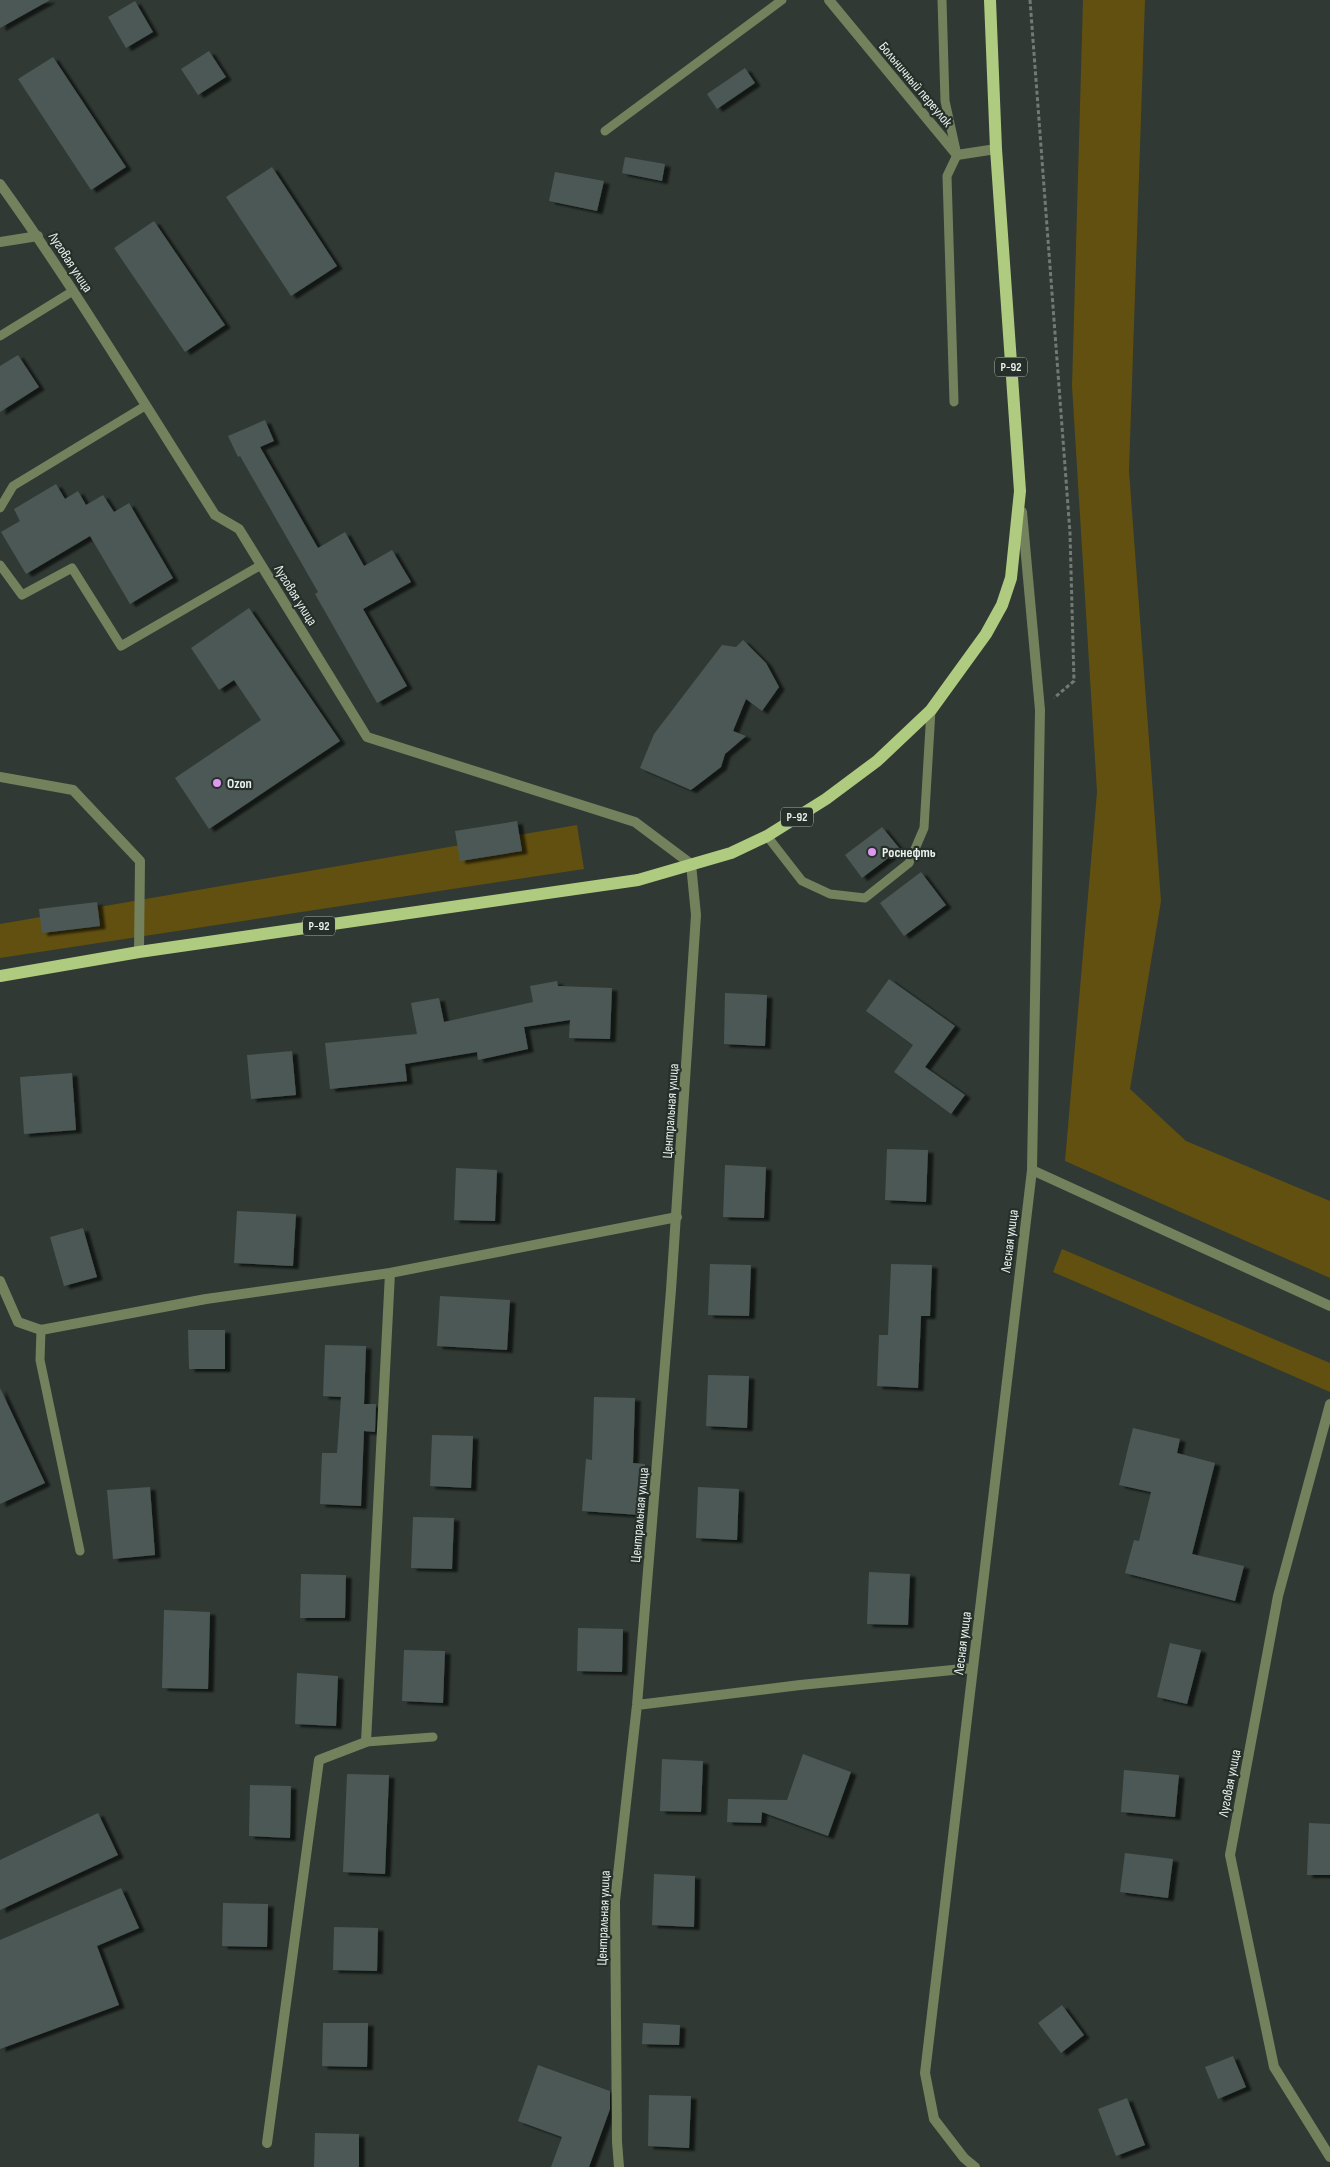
<svg xmlns="http://www.w3.org/2000/svg" width="1330" height="2167" viewBox="0 0 1330 2167" font-family="'Sofia Sans Condensed',sans-serif">
	<style>
		.green { fill: #615010 }
		.building { fill: #4b5857; filter: url(#shadow) }
		.lines { fill: none; stroke-linecap: round; stroke-linejoin: round }
		.path { stroke: #727a75; stroke-width: 3; stroke-dasharray: 4 2.5; stroke-linecap: butt }
		.service { stroke: #73815d; stroke-width: 9 }
		.minor { stroke: #73815d; stroke-width: 10 }
		.tertiary { stroke: #73815d; stroke-width: 10 }
		.primary { stroke: #afcb7f; stroke-width: 12 }
		.poi-dot { fill: #de98f2; stroke: #262f29; stroke-width: 2 }
		.labels { text-anchor: middle; stroke-width: 4.5; stroke-linejoin: round; paint-order: stroke }
		.shield { fill: #262f29; stroke: #aeb5b1; stroke-width: 1 }
		.shield-label { font-size: 12px; font-weight: bold; fill: #e9efeb }
		.street-label { font-size: 14px; fill: #e9efeb; stroke: #262f29 }
		.poi-label { font-size: 14px; font-weight: bold; fill: #e9efeb; stroke: #262f29; text-anchor: start }
	</style>
	<defs>
		<filter id="shadow"><feDropShadow dx="5.5" dy="3" stdDeviation="1" flood-color="#0009"/></filter>
	</defs>
	<rect width="100%" height="100%" fill="#303933"/>
	<path class="green" d="M 1083,0 L 1145,0 L 1129,471 L 1161,901 L 1130,1089 L 1186,1141 L 1330,1201 L 1330,1278 L 1065,1161 L 1097,792 L 1072,386 Z
		M 577,825 L 584,869 L 0,958 L 0,924 Z
		M 1062,1249 L 1330,1363 L 1330,1392 L 1053,1272 Z"/>
	<path class="building" d="M 0,0 L 50,0 L 0,28 Z
		M 135,1 L 153,32 L 126,48 L 108,17 Z
		M 209,51 L 226,77 L 198,95 L 181,69 Z
		M 53,57 L 126,167 L 91,190 L 18,79 Z
		M 745,68 L 755,83 L 717,109 L 707,94 Z
		M 625,157 L 665,164 L 662,181 L 622,173 Z
		M 272,167 L 337,266 L 291,296 L 226,197 Z
		M 555,172 L 604,181 L 597,211 L 549,201 Z
		M 154,221 L 225,325 L 185,352 L 114,248 Z
		M 18,355 L 39,387 L 0,412 L 0,366 Z
		M 265,420 L 274,441 L 260,447 L 318,548 L 345,532 L 364,566 L 392,550 L 411,582 L 363,609 L 407,686 L 377,703 L 315,594 L 318,592 L 240,456 L 238,457 L 228,436 Z
		M 56,484 L 65,499 L 78,491 L 86,505 L 103,495 L 114,512 L 129,503 L 173,578 L 130,604 L 90,536 L 26,574 L 1,532 L 20,521 L 14,509 Z
		M 249,608 L 340,741 L 209,829 L 175,778 L 261,720 L 234,680 L 219,690 L 191,648 Z
		M 743,640 L 766,663 L 779,687 L 762,711 L 746,699 L 733,731 L 746,736 L 725,754 L 721,767 L 691,790 L 640,768 L 654,734 L 722,645 L 736,647 Z
		M 517,821 L 522,851 L 460,861 L 455,831 Z
		M 882,827 L 900,849 L 862,878 L 845,855 Z
		M 921,872 L 946,905 L 904,936 L 880,903 Z
		M 97,902 L 100,926 L 42,933 L 39,909 Z
		M 889,979 L 955,1026 L 925,1067 L 965,1095 L 951,1114 L 894,1072 L 913,1045 L 866,1011 Z
		M 557,981 L 558,986 L 612,988 L 610,1039 L 569,1038 L 570,1020 L 524,1027 L 528,1049 L 478,1060 L 477,1052 L 405,1064 L 407,1081 L 330,1089 L 325,1043 L 417,1034 L 411,1003 L 439,998 L 444,1022 L 533,1002 L 530,986 Z
		M 725,993 L 767,995 L 765,1046 L 724,1044 Z
		M 292,1051 L 296,1095 L 251,1099 L 247,1055 Z
		M 72,1073 L 76,1130 L 24,1134 L 20,1077 Z
		M 887,1149 L 928,1150 L 926,1202 L 885,1200 Z
		M 725,1165 L 766,1167 L 764,1218 L 723,1217 Z
		M 456,1168 L 497,1170 L 495,1221 L 454,1220 Z
		M 237,1211 L 296,1214 L 293,1266 L 234,1263 Z
		M 83,1228 L 97,1277 L 64,1286 L 50,1237 Z
		M 710,1264 L 751,1265 L 749,1316 L 708,1315 Z
		M 891,1264 L 932,1265 L 930,1316 L 921,1316 L 918,1388 L 877,1386 L 879,1335 L 888,1335 Z
		M 440,1296 L 510,1300 L 507,1350 L 437,1346 Z
		M 188,1330 L 225,1330 L 225,1369 L 189,1369 Z
		M 325,1345 L 366,1346 L 364,1404 L 376,1404 L 375,1432 L 364,1431 L 361,1506 L 320,1504 L 322,1453 L 337,1453 L 341,1397 L 323,1396 Z
		M 708,1375 L 749,1376 L 747,1428 L 706,1426 Z
		M 0,1388 L 45,1483 L 0,1504 Z
		M 594,1397 L 635,1398 L 633,1463 L 645,1464 L 640,1515 L 582,1511 L 586,1459 L 592,1460 Z
		M 1133,1428 L 1180,1439 L 1177,1453 L 1215,1463 L 1192,1554 L 1244,1566 L 1235,1601 L 1125,1573 L 1134,1540 L 1139,1541 L 1151,1492 L 1119,1485 Z
		M 432,1435 L 473,1436 L 471,1488 L 430,1486 Z
		M 150,1487 L 155,1555 L 113,1559 L 107,1490 Z
		M 698,1487 L 739,1489 L 737,1540 L 696,1538 Z
		M 413,1517 L 454,1518 L 452,1569 L 411,1568 Z
		M 869,1572 L 910,1574 L 908,1625 L 867,1624 Z
		M 301,1574 L 346,1575 L 345,1618 L 300,1618 Z
		M 164,1610 L 210,1612 L 208,1689 L 162,1688 Z
		M 578,1628 L 623,1629 L 622,1672 L 577,1671 Z
		M 1170,1643 L 1201,1650 L 1187,1704 L 1157,1697 Z
		M 404,1650 L 445,1651 L 443,1703 L 402,1701 Z
		M 297,1673 L 338,1676 L 336,1726 L 295,1724 Z
		M 803,1754 L 851,1772 L 828,1836 L 762,1812 L 761,1823 L 727,1822 L 728,1799 L 787,1800 Z
		M 662,1759 L 703,1761 L 701,1812 L 660,1811 Z
		M 1124,1770 L 1179,1775 L 1175,1817 L 1121,1812 Z
		M 347,1774 L 389,1775 L 385,1874 L 343,1872 Z
		M 250,1785 L 291,1786 L 290,1838 L 249,1836 Z
		M 98,1813 L 118,1855 L 0,1910 L 0,1860 Z
		M 1309,1823 L 1330,1824 L 1330,1875 L 1307,1875 Z
		M 1125,1853 L 1173,1859 L 1168,1898 L 1120,1892 Z
		M 654,1874 L 695,1876 L 694,1927 L 652,1925 Z
		M 121,1888 L 139,1928 L 97,1946 L 119,2005 L 0,2049 L 0,1940 Z
		M 223,1903 L 268,1904 L 267,1947 L 222,1946 Z
		M 334,1927 L 378,1928 L 377,1971 L 333,1970 Z
		M 1062,2005 L 1084,2035 L 1061,2053 L 1038,2023 Z
		M 323,2023 L 368,2023 L 367,2067 L 322,2066 Z
		M 643,2023 L 680,2025 L 679,2045 L 642,2044 Z
		M 1233,2056 L 1246,2087 L 1218,2099 L 1205,2067 Z
		M 538,2065 L 610,2091 L 610,2109 L 589,2167 L 551,2167 L 562,2137 L 518,2121 Z
		M 649,2095 L 691,2096 L 689,2148 L 648,2146 Z
		M 1127,2098 L 1145,2145 L 1116,2156 L 1098,2109 Z
		M 315,2133 L 359,2134 L 359,2167 L 314,2167 Z"/>
	<g class="lines">
		<path class="path" d="M 1030,0 L 1070,533 L 1074,681 L 1054,698"/>
		<path class="service" d="M 942,0 L 945,101 L 957,155 L 947,176 L 954,402
			M 605,131 L 782,0
			M 0,336 L 73,291
			M 0,508 L 13,486 L 145,406
			M 0,565 L 22,595 L 72,568 L 121,646 L 261,565
			M 767,836 L 802,881 L 830,894 L 865,898 L 909,863 L 924,828 L 931,710
			M 41,1330 L 40,1360 L 80,1551
			M 366,1742 L 433,1737"/>
		<path class="minor" d="M 829,0 L 957,155 L 996,149
			M 0,184 C 77,291 144,404 215,515 L 239,529 L 367,737 L 635,822 L 691,864 L 696,915 L 671,1290 L 637,1705 L 615,1901 L 617,2142 L 619,2167
			M 0,242 L 38,236
			M 0,777 L 73,790 L 140,861 L 139,952
			M 0,1281 L 18,1322 L 41,1330 L 206,1299 L 390,1273 L 677,1217
			M 1330,1404 L 1278,1596 L 1230,1855 L 1274,2067 L 1330,2157
			M 637,1705 L 800,1685 L 973,1668
			M 267,2143 L 319,1760 L 366,1742 L 390,1273
			M 975,2167 L 964,2158 L 934,2119 L 925,2073 L 1032,1170"/>
		<path class="tertiary" d="M 1022,512 L 1040,710 L 1032,1170 L 1330,1306"/>
		<path class="primary" d="M 0,976 L 139,952 L 638,880 L 731,853 L 767,836 L 826,799 L 877,761 L 931,710 L 986,634 L 1002,605 L 1011,578 L 1020,491 L 996,149 L 990,0"/>
	</g>
	<g class="poi-dot">
		<circle cx="217" cy="783" r="5"/>
		<circle cx="872" cy="852" r="5"/>
	</g>
	<g class="labels">
		<g class="shield">
			<rect x="995" y="357.5" width="32" height="19" rx="4"/>
			<rect x="781" y="807.5" width="32" height="19" rx="4"/>
			<rect x="303" y="916.5" width="32" height="19" rx="4"/>
		</g>
		<g class="shield-label">
			<text x="1011" y="371">Р-92</text>
			<text x="797" y="821">Р-92</text>
			<text x="319" y="930">Р-92</text>
		</g>
		<g class="street-label">
			<text transform="translate(916 84) rotate(50)" y="5">Больничный переулок</text>
			<text transform="translate(71 262) rotate(57)" y="5">Луговая улица</text>
			<text transform="translate(296 595) rotate(58)" y="5">Луговая улица</text>
			<text transform="translate(670 1111) rotate(-86)" y="5">Центральная улица</text>
			<text transform="translate(1009 1241) rotate(-83)" y="5">Лесная улица</text>
			<text transform="translate(639 1515) rotate(-85)" y="5">Центральная улица</text>
			<text transform="translate(962 1643) rotate(-83)" y="5">Лесная улица</text>
			<text transform="translate(1229 1783) rotate(-79)" y="5">Луговая улица</text>
			<text transform="translate(603 1918) rotate(-88)" y="5">Центральная улица</text>
		</g>
		<g class="poi-label">
			<text x="227" y="788">Ozon</text>
			<text x="882" y="857">Роснефть</text>
		</g>
	</g>
</svg>
